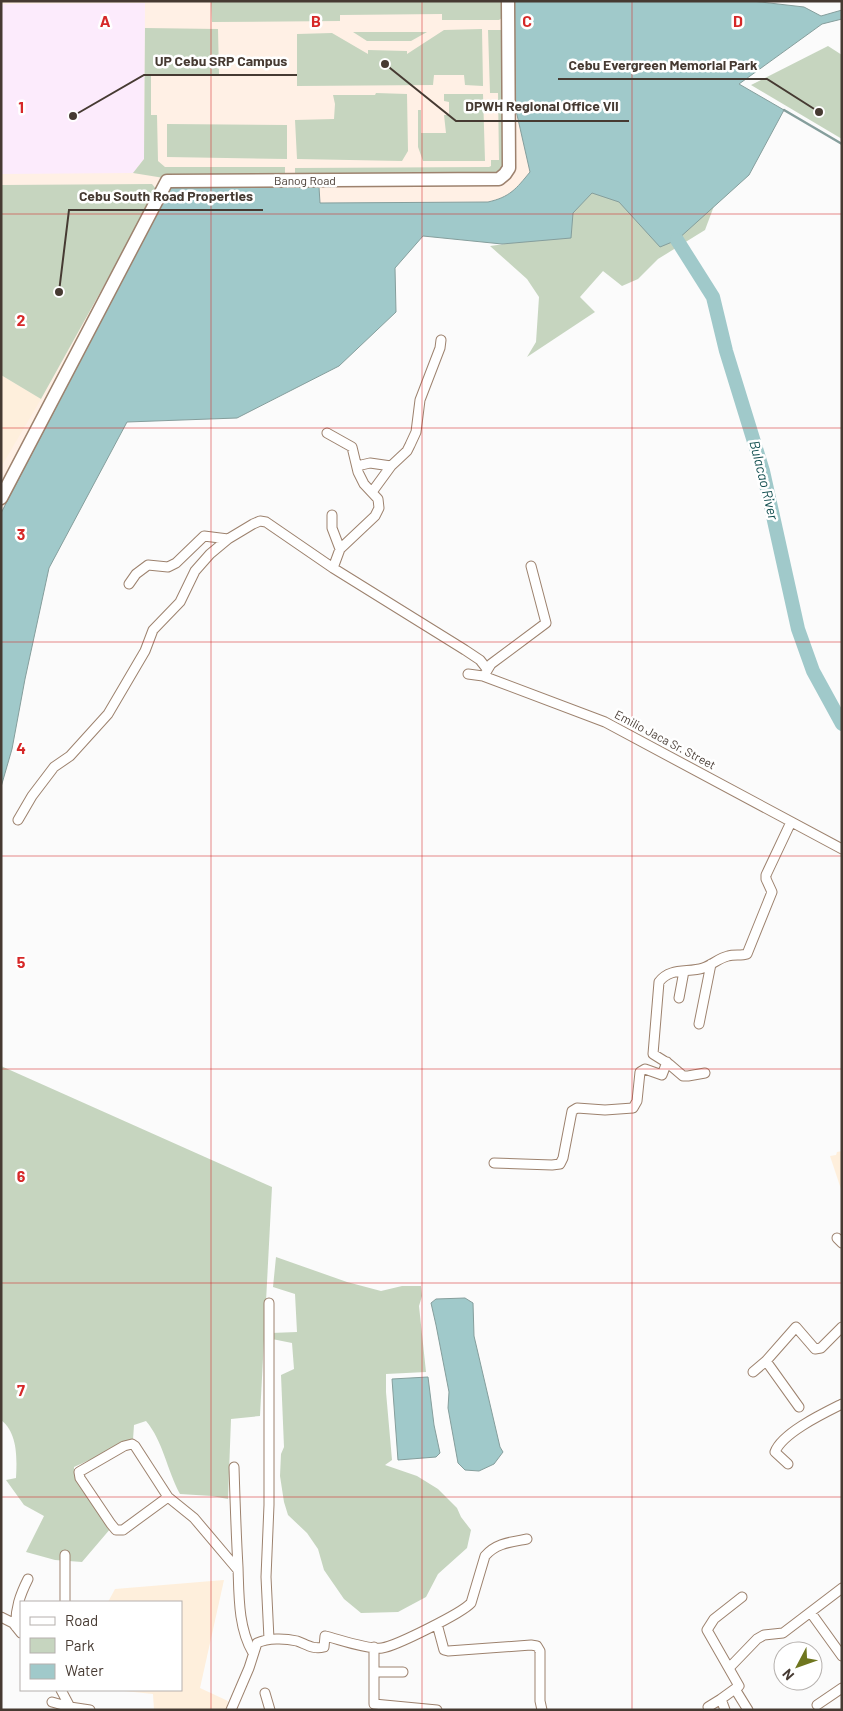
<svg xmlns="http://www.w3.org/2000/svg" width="843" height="1711" viewBox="0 0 843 1711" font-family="Barlow,sans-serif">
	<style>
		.built { fill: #fff0e5 }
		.industrial { fill: #feefdc }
		.education { fill: #fcebfc }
		.green { fill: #c6d5bf }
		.water { fill: #a0c9ca; stroke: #859e9c }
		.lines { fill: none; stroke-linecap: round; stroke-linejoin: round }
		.stream { stroke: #859e9c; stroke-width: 2.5 }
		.river { stroke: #a0c9ca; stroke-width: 14 }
		.street-casing { stroke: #9d826e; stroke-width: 11 }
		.secondary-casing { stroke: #9d826e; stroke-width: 15 }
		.street { stroke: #fff; stroke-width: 9 }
		.secondary { stroke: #fff; stroke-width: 12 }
		.grid { fill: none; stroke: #d62828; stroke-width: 1; stroke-opacity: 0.55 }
		.labels { text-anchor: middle; stroke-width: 5; stroke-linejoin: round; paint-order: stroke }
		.street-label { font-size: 12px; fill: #463a32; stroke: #fff }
		.water-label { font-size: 14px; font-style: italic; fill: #134f50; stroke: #fff }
		.grid-label { font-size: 16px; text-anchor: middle; font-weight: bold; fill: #d62828; stroke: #fff; stroke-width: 5; stroke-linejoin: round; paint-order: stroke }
		.leader { fill: none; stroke: #463a32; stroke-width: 2 }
		.callout-dot { fill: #463a32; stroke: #fff; stroke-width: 2 }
		.callout-label { font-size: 14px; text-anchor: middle; font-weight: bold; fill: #463a32; stroke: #fff; stroke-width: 5; stroke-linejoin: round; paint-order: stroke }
	</style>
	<rect width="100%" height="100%" fill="#fbfbfb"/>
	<path class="built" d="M 1,1 L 514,1 L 515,106 L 530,172 L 512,193 L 498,200 L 488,202 L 320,203 L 318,187 L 170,187 L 71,381 L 1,512 Z"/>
	<path class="industrial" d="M 1,375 L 41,399 L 1,467 Z
		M 842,1151 L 842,1192 L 830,1156 L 836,1155 L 837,1152 Z
		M 224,1580 L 200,1688 L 228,1701 L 226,1710 L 154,1710 L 153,1694 L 114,1690 L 181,1690 L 181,1602 L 108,1602 L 115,1589 Z"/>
	<path class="education" d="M 145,3 L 144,159 L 133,173 L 1,174 L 1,4 Z"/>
	<path class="green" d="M 211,1 L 503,1 L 503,17 L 499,20 L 442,20 L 442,14 L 340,15 L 340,21 L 212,22 Z
		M 145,28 L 218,29 L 219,74 L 151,75 L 151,115 L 157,115 L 158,161 L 165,167 L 285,167 L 285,178 L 164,178 L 133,173 L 144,159 Z
		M 482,29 L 483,86 L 465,85 L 464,75 L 434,75 L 433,85 L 297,86 L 297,34 L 332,33 L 368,54 L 368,50 L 407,51 L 407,54 L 444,30 Z
		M 488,30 L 503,30 L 506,166 L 501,173 L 295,178 L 295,168 L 489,167 L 491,166 L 491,160 L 499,160 L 498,93 L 490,93 Z
		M 353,32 L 427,32 L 411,41 L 367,41 Z
		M 828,46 L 842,55 L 842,139 L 751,85 Z
		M 376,93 L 407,94 L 408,151 L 402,161 L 297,159 L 295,120 L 334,119 L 335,104 L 333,95 L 375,95 Z
		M 444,94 L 483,94 L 485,161 L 423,161 L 418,147 L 418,110 L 421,110 L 421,133 L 446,133 L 444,115 L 449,115 L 449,102 L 444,101 Z
		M 167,124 L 287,125 L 287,159 L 167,157 Z
		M 723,182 L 705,230 L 658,259 L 638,279 L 622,286 L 603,271 L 580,297 L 595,312 L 527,357 L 536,342 L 539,297 L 527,279 L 490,246 L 562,236 L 580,192 Z
		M 152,184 L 157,190 L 41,399 L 1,375 L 1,185 Z
		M 1,1066 L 272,1187 L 260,1416 L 231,1419 L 228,1499 L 212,1496 L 180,1494 C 167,1470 163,1441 146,1421 L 134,1425 L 133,1440 L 74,1467 L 74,1471 L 111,1528 L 82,1562 L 55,1560 L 26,1552 L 44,1516 L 24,1505 L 6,1480 L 16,1478 C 17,1459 18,1433 1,1420 Z
		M 276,1257 L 347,1282 L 381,1291 L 402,1286 L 421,1286 L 422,1296 L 419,1306 L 426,1372 L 386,1374 L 386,1392 L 392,1460 L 385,1465 L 417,1476 L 438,1489 L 457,1508 L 461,1517 L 471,1530 L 467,1548 L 438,1574 L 426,1597 L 398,1612 L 361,1613 L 344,1599 L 324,1570 L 318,1549 L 307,1533 L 288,1515 L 284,1502 L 280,1476 L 281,1454 L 284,1447 L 281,1375 L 294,1369 L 292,1343 L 272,1339 L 271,1333 L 297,1332 L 295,1294 L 273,1287 Z"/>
	<path class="water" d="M 514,1 L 752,1 L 804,7 L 821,16 L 842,10 L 842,19 L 822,24 L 739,84 L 784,110 L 749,175 L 677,240 L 660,247 L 619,202 L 592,193 L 573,213 L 571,238 L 502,244 L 423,236 L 395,268 L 396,312 L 339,366 L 237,418 L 127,422 L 49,568 L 25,679 L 12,749 L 1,787 L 1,513 L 170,188 L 319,187 L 320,203 L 488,202 C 510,197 516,189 530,172 L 515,106 Z
		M 465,1298 L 473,1303 L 474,1336 L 500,1447 L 503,1452 L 494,1464 L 479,1471 L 465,1470 L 458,1463 L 448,1408 L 449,1392 L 436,1325 L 431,1303 L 436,1299 Z
		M 428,1377 L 434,1425 L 440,1453 L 436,1457 L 398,1460 L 392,1379 Z"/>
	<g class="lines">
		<path class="stream" d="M 784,110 L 842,144"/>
		<path class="river" d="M 677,240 L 713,297 L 726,351 L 763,471 L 798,629 L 813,671 L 842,724"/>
		<defs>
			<path id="street" d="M 327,433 L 352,447 L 358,472 L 364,484 L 378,499 L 379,508 L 375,516 L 340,549 L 333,568
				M 357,466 L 370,463 L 391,466
				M 372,492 L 391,466 L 407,451 L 410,445 L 416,432 L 420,400 L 440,348 L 441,340
				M 332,515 L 332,528 L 340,549
				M 129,584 L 136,574 L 148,565 L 168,567 L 176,563 L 204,536 L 228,539
				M 468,674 L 483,676 L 605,722 L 842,849
				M 485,674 L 491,664 L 546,623 L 531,566
				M 18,820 L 32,796 L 54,767 L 70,756 L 108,714 L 145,651 L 153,630 L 180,602 L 195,571 L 210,554 L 228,539 L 253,524 L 260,521 L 266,522 L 333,568 L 465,650 L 480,660 L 487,669
				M 679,998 L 684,971
				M 699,1024 L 711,964
				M 705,1073 L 688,1076 L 683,1076 L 669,1064 L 653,1054 L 659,982 C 670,967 688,973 703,968 C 712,965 719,958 728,956 C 734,954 741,956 747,954 L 772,892 L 766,879 L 766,875 L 791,822
				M 494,1163 L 552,1165 L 560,1164 L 563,1158 L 572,1111 L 577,1108 L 605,1110 L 633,1108 L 637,1101 L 640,1072 L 645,1069 L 662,1075 L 667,1062
				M 837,1238 L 842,1243
				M 766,1361 L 799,1407
				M 753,1372 L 766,1361 L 796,1327 L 815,1349 L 821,1348 L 842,1327
				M 788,1464 L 775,1452 C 782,1433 824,1413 842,1404
				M 234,1467 C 235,1500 236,1533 238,1567 C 239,1595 238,1628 253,1653
				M 168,1497 L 123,1530 L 116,1530 L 111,1524 L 80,1478 L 79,1472 L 124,1446 L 132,1444 L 135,1446 L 168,1497 L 194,1518 L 238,1570
				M 65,1602 L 65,1555
				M 811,1613 L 842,1656
				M 1,1617 L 13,1623 L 21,1633
				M 437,1624 L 444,1650 L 448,1651 L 531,1645 L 537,1646 L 540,1651 L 540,1701 L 542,1710
				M 16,1627 C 15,1609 20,1595 28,1579
				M 269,1639 L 266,1577 L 269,1505 L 269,1303
				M 374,1647 L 374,1704 L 437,1710
				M 729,1668 L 757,1639 L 764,1635 L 783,1633 L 842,1588
				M 374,1672 L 403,1672
				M 735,1689 L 748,1710
				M 61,1690 L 70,1707 L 68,1710
				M 265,1693 L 270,1710
				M 52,1702 L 70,1707 L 90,1710
				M 817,1705 L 842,1688
				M 708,1707 L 721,1699
				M 231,1710 L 249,1668 L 257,1643 C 268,1638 284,1638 297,1641 C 306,1644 313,1650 324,1647 L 325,1636 C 338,1639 369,1650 382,1648 C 396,1646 462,1613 471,1603 L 485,1556 C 496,1543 511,1542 527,1539
				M 725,1710 L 721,1699 L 739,1686 L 707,1630 L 714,1619 L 742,1597"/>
			<path id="secondary" d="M 1,498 L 167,181 L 499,179 L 505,174 L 509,168 L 508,1"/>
		</defs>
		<use href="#street" class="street-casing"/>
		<use href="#secondary" class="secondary-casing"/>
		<use href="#street" class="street"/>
		<use href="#secondary" class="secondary"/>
	</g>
	<path class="grid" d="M 211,1 L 211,1710M 422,1 L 422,1710M 632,1 L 632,1710M 1,214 L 842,214M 1,428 L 842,428M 1,642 L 842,642M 1,856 L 842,856M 1,1069 L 842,1069M 1,1283 L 842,1283M 1,1497 L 842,1497"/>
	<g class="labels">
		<g class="street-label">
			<text x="305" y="185">Banog Road</text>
			<text transform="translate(665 740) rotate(28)" y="4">Emilio Jaca Sr. Street</text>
		</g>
		<g class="water-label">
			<text transform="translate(764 480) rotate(76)" y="5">Bulacao River</text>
		</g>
	</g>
	<g class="grid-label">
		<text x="105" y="27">A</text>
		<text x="316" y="27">B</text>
		<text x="527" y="27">C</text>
		<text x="738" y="27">D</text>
		<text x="21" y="113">1</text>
		<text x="21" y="326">2</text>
		<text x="21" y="540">3</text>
		<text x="21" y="754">4</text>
		<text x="21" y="968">5</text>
		<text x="21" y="1182">6</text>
		<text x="21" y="1396">7</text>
	</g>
	<path class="leader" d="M73 116L144 75H297M819 112L767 79H558M385 64L456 121H629M59 292L69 210H263"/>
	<g class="callout-dot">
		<circle cx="73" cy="116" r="5"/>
		<circle cx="819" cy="112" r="5"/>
		<circle cx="385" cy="64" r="5"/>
		<circle cx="59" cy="292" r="5"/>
	</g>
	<g class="callout-label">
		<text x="221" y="66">UP Cebu SRP Campus</text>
		<text x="663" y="70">Cebu Evergreen Memorial Park</text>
		<text x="542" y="111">DPWH Regional Office VII</text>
		<text x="166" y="201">Cebu South Road Properties</text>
	</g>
	<rect width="843" height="1711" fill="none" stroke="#463a32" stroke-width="5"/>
	<rect x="20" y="1601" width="162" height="90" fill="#ffffff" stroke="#b5b0ad"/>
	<rect x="30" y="1617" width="25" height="8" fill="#ffffff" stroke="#b5b0ad"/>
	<text x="65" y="1626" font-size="15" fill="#463a32">Road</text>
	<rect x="30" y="1638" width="25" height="15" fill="#c6d5bf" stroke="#b5b0ad"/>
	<text x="65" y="1651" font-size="15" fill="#463a32">Park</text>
	<rect x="30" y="1664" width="25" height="15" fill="#a0c9ca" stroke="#b5b0ad"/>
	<text x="65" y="1676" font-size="15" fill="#463a32">Water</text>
	<g transform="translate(798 1666) rotate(229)"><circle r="24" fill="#ffffff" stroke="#b5b0ad"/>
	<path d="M0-4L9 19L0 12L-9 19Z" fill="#6f761f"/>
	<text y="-8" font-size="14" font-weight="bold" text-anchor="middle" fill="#463a32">N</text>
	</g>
</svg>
